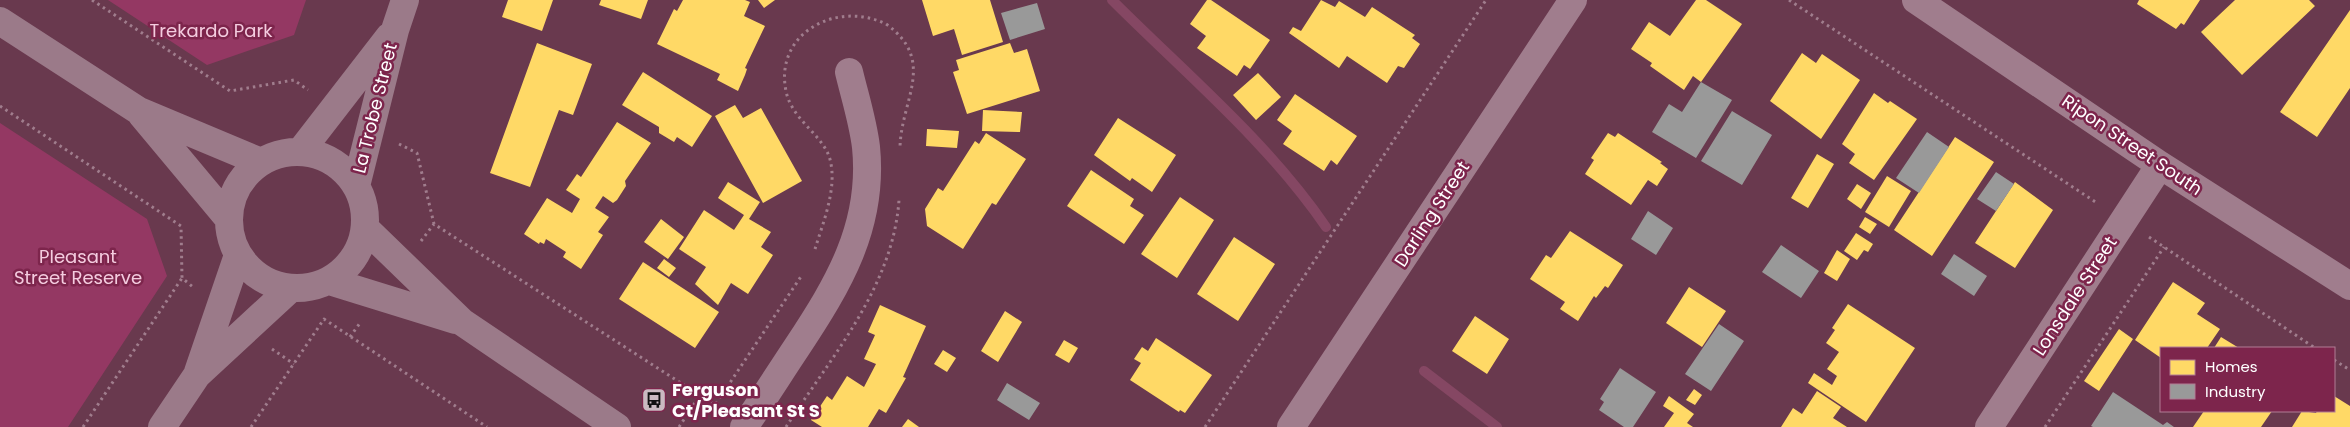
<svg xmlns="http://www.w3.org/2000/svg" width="2350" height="427" viewBox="0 0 2350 427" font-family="Poppins,sans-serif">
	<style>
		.green { fill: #943863 }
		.homes { fill: #ffd966 }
		.industry { fill: #999 }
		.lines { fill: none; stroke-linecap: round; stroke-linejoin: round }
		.stream { stroke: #854763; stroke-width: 10 }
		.path { stroke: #a07d8d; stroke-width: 3; stroke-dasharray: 2.5 4; stroke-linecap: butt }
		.street { stroke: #a07d8d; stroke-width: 28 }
		.secondary { stroke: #9b7a89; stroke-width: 28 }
		.labels { text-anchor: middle; stroke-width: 5; stroke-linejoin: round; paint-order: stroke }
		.park-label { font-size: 18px; fill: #f4ccdf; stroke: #7d254c }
		.street-label { font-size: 18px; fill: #fff; stroke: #7d254c }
		.poi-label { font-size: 18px; font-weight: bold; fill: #fff; stroke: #7d254c; text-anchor: start }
	</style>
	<rect width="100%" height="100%" fill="#69394e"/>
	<path class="green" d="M 108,0 L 306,0 L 294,35 L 207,65 Z
		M 0,123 L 147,219 L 167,276 L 68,427 L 0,427 Z"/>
	<path class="homes" d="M 508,0 L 553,0 L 542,31 L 502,17 Z
		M 601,0 L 648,0 L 641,19 L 599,5 Z
		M 683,0 L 745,0 L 750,2 L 744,16 L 765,26 L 745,68 L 747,69 L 745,75 L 738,91 L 717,80 L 720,74 L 657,44 L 674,9 L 677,11 Z
		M 758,0 L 775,0 L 764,8 Z
		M 922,0 L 990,0 L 1003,42 L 962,55 L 954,29 L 933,36 Z
		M 1207,0 L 1211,0 L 1270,40 L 1250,69 L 1244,65 L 1237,76 L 1197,48 L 1206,36 L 1190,24 Z
		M 1321,0 L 1335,7 L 1339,1 L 1365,17 L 1372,7 L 1415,35 L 1412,38 L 1420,44 L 1404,68 L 1398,66 L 1387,83 L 1347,56 L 1339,68 L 1289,33 L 1293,27 L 1301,31 Z
		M 1696,0 L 1706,0 L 1742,24 L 1701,82 L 1693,76 L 1684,90 L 1650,66 L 1652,63 L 1631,49 L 1649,22 L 1670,36 Z
		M 2139,0 L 2200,0 L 2184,25 L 2181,23 L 2176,29 L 2137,4 Z
		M 2235,0 L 2309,0 L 2315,6 L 2242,75 L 2201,32 Z
		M 2350,10 L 2350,88 L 2317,137 L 2280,112 Z
		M 537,43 L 592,64 L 573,115 L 559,110 L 530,187 L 490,173 Z
		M 1010,43 L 1014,53 L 1027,49 L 1040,91 L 967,114 L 953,72 L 959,70 L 956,60 Z
		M 1802,53 L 1816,63 L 1822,54 L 1860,80 L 1821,139 L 1770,101 Z
		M 643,72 L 712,116 L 692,147 L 677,137 L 674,142 L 659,133 L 659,127 L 622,105 Z
		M 1258,73 L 1281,97 L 1256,120 L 1233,95 Z
		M 1874,93 L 1888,103 L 1890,101 L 1917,119 L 1874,180 L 1849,163 L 1855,154 L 1842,144 Z
		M 1295,94 L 1357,136 L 1337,165 L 1331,160 L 1324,171 L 1283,144 L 1292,131 L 1277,120 Z
		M 735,105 L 743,118 L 761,108 L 802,181 L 763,203 L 715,116 Z
		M 983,110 L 1022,112 L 1020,132 L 982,131 Z
		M 1118,118 L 1176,155 L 1152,192 L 1132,178 L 1130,181 L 1094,155 Z
		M 617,122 L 651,143 L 625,181 L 626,186 L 617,200 L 613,203 L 603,196 L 595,208 L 609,217 L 598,232 L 603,235 L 581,269 L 563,257 L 566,252 L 546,239 L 544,244 L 540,242 L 539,244 L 524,234 L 547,198 L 572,213 L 580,199 L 566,190 L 577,174 L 581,177 Z
		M 927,129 L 959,131 L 957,148 L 926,146 Z
		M 986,133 L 1026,159 L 996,205 L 992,203 L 963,249 L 927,226 L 925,209 L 938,188 L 943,191 L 975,141 L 979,144 Z
		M 1608,133 L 1615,137 L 1618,133 L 1662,162 L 1660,163 L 1668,169 L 1657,186 L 1648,180 L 1631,205 L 1585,174 L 1594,160 L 1591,158 Z
		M 1955,137 L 1994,162 L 1932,256 L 1894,230 Z
		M 1817,154 L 1834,164 L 1808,208 L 1791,198 Z
		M 1091,170 L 1134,199 L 1130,206 L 1144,215 L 1124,244 L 1067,206 Z
		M 1887,176 L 1911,191 L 1889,227 L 1865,212 Z
		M 728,182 L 760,202 L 749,219 L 771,232 L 761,247 L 773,255 L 748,294 L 731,283 L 718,305 L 695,284 L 706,267 L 679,249 L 704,210 L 734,230 L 744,215 L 718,198 Z
		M 2015,182 L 2053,210 L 2015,268 L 1975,243 Z
		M 1857,184 L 1871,193 L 1861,209 L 1847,199 Z
		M 1180,197 L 1214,220 L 1177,278 L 1141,254 Z
		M 1865,217 L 1877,224 L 1870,234 L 1859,227 Z
		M 661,219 L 684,237 L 668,259 L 644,242 Z
		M 1570,231 L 1623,265 L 1608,288 L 1605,286 L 1596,298 L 1594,296 L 1578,321 L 1560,309 L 1565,302 L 1530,279 L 1546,255 L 1551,258 Z
		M 1856,233 L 1873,244 L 1868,252 L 1864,250 L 1857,260 L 1844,251 Z
		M 1234,237 L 1275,264 L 1238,321 L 1197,294 Z
		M 1837,250 L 1850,259 L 1837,281 L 1824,273 Z
		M 664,259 L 676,268 L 669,277 L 657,268 Z
		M 643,262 L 719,312 L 695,348 L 619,299 Z
		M 2173,282 L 2205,303 L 2197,314 L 2220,329 L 2207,348 L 2161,348 L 2161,358 L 2135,340 Z
		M 1689,287 L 1726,311 L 1702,347 L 1666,323 Z
		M 1848,304 L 1915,348 L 1866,422 L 1808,383 L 1814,373 L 1832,385 L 1837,376 L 1827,369 L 1839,352 L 1826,343 L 1835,330 L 1832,328 Z
		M 880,305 L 926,326 L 903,377 L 906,378 L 886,413 L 879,409 L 868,427 L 822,427 L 811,420 L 827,396 L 832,400 L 847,376 L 864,387 L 876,364 L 864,359 L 875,335 L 868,332 Z
		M 1005,311 L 1022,322 L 998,362 L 981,351 Z
		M 1475,316 L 1509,339 L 1487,374 L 1452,351 Z
		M 2119,329 L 2133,339 L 2099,391 L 2084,381 Z
		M 2221,337 L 2239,348 L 2214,348 Z
		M 1156,338 L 1212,375 L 1185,413 L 1180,410 L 1179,412 L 1130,380 L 1141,363 L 1134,359 L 1142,347 L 1148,351 Z
		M 1064,340 L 1078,348 L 1069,363 L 1055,355 Z
		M 943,350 L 956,358 L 947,372 L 934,364 Z
		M 1694,389 L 1702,395 L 1695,405 L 1686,400 Z
		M 1817,391 L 1841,407 L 1833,418 L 1847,427 L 1781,427 L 1793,408 L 1802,414 Z
		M 1669,396 L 1694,414 L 1687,423 L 1693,427 L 1664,427 L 1674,413 L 1663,406 Z
		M 2334,396 L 2350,406 L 2350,427 L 2292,427 L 2302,411 L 2316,413 L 2317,411 L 2334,411 Z
		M 2204,411 L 2272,411 L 2261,427 L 2193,427 Z
		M 908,419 L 919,427 L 902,427 Z"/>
	<path class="industry" d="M 1037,3 L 1045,29 L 1010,40 L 1001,13 Z
		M 1701,82 L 1732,100 L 1696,158 L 1652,132 L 1669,104 L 1682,112 Z
		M 1732,111 L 1772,135 L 1742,185 L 1701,161 Z
		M 1927,132 L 1949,147 L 1919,193 L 1896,178 Z
		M 1996,172 L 2014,184 L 1996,211 L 1977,199 Z
		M 1648,211 L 1673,228 L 1656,255 L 1631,239 Z
		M 1781,245 L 1819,271 L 1801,298 L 1762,272 Z
		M 1954,254 L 1987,276 L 1974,296 L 1941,274 Z
		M 1719,324 L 1744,341 L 1711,391 L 1685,374 Z
		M 1620,368 L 1656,392 L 1633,427 L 1624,427 L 1599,410 L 1604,402 L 1600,399 Z
		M 1007,383 L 1040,403 L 1029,420 L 997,400 Z
		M 2113,392 L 2163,425 L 2167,422 L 2174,427 L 2093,427 L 2091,426 Z"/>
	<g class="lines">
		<path class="stream" d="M 1112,0 C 1186,74 1267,141 1326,227
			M 1424,371 L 1497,427"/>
		<path class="path" d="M 92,0 L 230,91 L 294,80 L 308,90
			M 1789,0 L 2097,203
			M 0,106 L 181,226 L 182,278 L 193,287
			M 399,144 L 417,153 L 434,224 L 715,405 L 802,275
			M 2149,237 L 2315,348
			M 421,241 L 434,224
			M 815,249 C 823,223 836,191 831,164 C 827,136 792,122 786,91 C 774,33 837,0 886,24 C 938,61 900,101 900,149
			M 350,337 L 360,323
			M 272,349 L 294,364
			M 2334,360 L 2350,370
			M 83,427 L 182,278
			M 251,427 L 324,319 L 487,427
			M 679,427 L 700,395
			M 786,427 C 831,357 893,287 899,200
			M 1205,427 L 1486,0
			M 2045,427 L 2164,247"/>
		<path class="street" d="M 1916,0 L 2160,165 L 2350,286
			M 744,427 C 762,401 779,374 797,347 C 838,285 874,226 866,147 C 863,122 855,97 849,72
			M 1291,427 L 1573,0
			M 1989,427 L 2160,165"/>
		<path class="secondary" d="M 0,21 L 139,111 L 261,162
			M 142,115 L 228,218
			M 300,152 L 389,37
			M229 220a68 68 0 1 1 136 0a68 68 0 1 1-136 0Z
			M 356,186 L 395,30 L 405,0
			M 365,228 L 462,322 L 617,427
			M 329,281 L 455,320
			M 198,372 L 238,255
			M 162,427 L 197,375 L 290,289"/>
	</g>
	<defs>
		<symbol id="bus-square" viewBox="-11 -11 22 22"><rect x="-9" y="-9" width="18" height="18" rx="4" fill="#cabac1" stroke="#7d254c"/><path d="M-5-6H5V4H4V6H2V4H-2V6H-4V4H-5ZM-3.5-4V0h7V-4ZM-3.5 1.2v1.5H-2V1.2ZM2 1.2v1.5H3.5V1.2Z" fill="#111"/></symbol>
	</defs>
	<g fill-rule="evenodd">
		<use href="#bus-square" x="640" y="386" width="28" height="28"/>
	</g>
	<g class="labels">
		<g class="park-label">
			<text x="211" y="37">Trekardo Park</text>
			<text x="78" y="263">Pleasant<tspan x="78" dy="21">Street Reserve</tspan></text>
		</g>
		<g class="street-label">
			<text transform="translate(375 108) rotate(-76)" y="6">La Trobe Street</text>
			<text transform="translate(2132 145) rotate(34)" y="6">Ripon Street South</text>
			<text transform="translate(1432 214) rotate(-57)" y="6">Darling Street</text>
			<text transform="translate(2075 296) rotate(-57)" y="6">Lonsdale Street</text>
		</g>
		<g class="poi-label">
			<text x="672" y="396">Ferguson<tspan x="672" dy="21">Ct/Pleasant St S</tspan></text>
		</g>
	</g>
	<rect x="2160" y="347" width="175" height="65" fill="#7d254c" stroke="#b17c94"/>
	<rect x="2170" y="360" width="25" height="15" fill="#ffd966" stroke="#b17c94"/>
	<text x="2205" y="372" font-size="15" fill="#ffffff">Homes</text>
	<rect x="2170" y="384" width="25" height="15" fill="#999999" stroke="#b17c94"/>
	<text x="2205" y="397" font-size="15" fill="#ffffff">Industry</text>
</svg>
